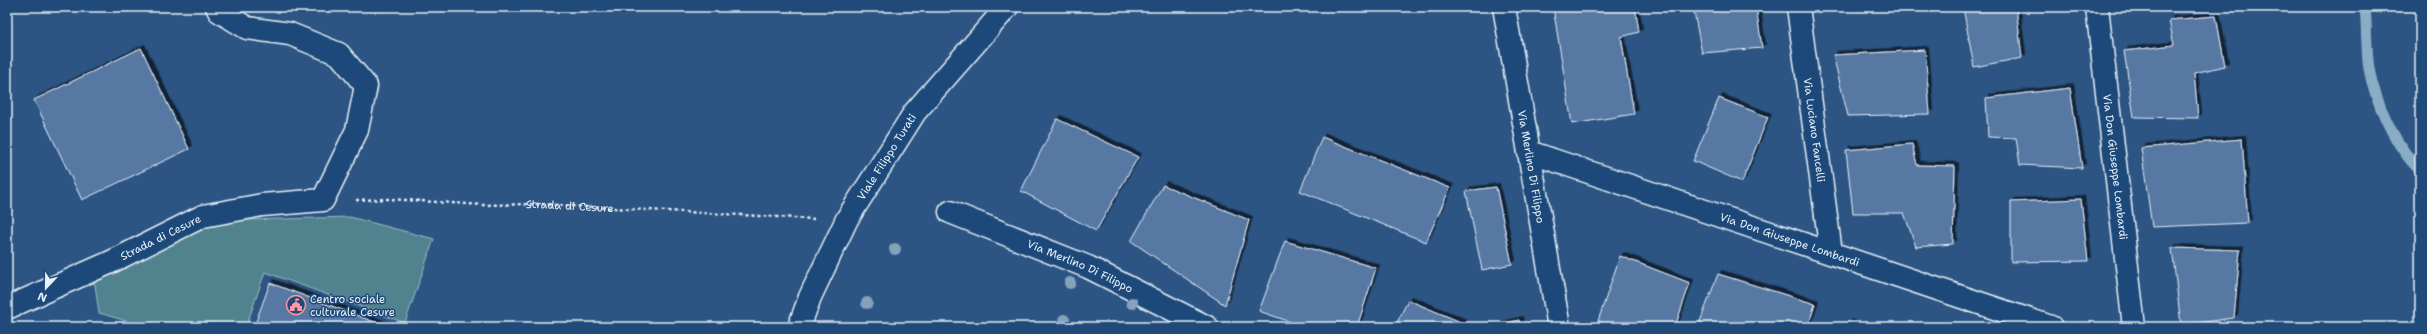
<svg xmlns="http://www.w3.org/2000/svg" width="2427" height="334" viewBox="0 0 2427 334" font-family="'Shantell Sans',sans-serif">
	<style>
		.green { fill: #51838e; stroke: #9cbac3 }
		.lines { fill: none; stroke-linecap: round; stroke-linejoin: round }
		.stream { stroke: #8aadc6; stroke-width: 11 }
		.building { fill: #5878a4; stroke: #e8f1f8; filter: url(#shadow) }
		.minor-casing { stroke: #e8f1f8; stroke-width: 25 }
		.tertiary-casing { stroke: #e8f1f8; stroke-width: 25 }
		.secondary-casing { stroke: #e8f1f8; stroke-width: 25 }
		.path { stroke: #e8f1f8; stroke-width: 2.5; stroke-dasharray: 3 3; stroke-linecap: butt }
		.minor { stroke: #1f4a7a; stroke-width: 22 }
		.tertiary { stroke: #1f4a7a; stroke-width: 22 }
		.secondary { stroke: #1f4a7a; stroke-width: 22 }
		.tree { fill: #87a1bb }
		.labels { text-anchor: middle; stroke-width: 3; stroke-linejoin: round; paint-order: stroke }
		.street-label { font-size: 11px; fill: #e8f1f8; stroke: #1f4a7a }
		.poi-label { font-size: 11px; fill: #e8f1f8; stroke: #1f4a7a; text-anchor: start }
	</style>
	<defs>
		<filter id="shadow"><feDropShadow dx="3.5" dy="-3.5" stdDeviation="0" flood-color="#0009"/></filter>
	</defs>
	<rect width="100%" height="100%" fill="#2c5584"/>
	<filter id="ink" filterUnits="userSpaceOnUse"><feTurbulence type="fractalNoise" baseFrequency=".025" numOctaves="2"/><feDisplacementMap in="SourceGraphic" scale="8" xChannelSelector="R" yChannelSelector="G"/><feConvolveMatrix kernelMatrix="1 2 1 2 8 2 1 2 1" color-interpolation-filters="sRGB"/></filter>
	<g filter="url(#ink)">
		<path class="green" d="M 350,217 L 434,239 L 405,323 L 265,272 L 246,327 L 147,327 L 99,313 L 94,278 L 214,221 Z"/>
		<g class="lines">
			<path class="stream" d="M 2365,7 C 2367,27 2366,49 2369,69 C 2375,101 2396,148 2420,170"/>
		</g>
		<path class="building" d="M 1553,7 L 1635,7 L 1639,32 L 1621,37 L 1634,114 L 1572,124 Z
			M 1693,7 L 1756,7 L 1762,48 L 1702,53 Z
			M 1963,7 L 2016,7 L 2022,58 L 1974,67 Z
			M 2216,16 L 2225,66 L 2194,73 L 2198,118 L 2134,117 L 2124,51 L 2174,45 L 2169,20 Z
			M 141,48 L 189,149 L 82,200 L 34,100 Z
			M 1925,50 L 1930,114 L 1848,116 L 1833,55 Z
			M 2070,88 L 2082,168 L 2020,165 L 2016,138 L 1988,137 L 1986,98 Z
			M 1719,98 L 1768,117 L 1742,182 L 1693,161 Z
			M 1057,119 L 1138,157 L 1096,231 L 1021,191 Z
			M 1322,137 L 1450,188 L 1426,242 L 1300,191 Z
			M 2242,139 L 2248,223 L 2152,227 L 2141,148 Z
			M 1912,144 L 1917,165 L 1955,166 L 1953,244 L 1916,247 L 1904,213 L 1853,213 L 1846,150 Z
			M 1163,185 L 1249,220 L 1225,305 L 1131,241 Z
			M 1496,187 L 1512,264 L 1482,270 L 1466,191 Z
			M 2081,199 L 2088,261 L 2011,262 L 2011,202 Z
			M 1285,241 L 1376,268 L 1357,327 L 1305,327 L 1259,311 Z
			M 2172,248 L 2240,250 L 2234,318 L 2181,325 Z
			M 1620,256 L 1690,283 L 1675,327 L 1616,327 L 1598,321 Z
			M 1718,274 L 1815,304 L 1808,327 L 1698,327 Z
			M 270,283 L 388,327 L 254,327 Z
			M 1408,300 L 1463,323 L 1461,327 L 1395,327 Z
			M 1519,320 L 1520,327 L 1492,327 Z
			M 1848,323 L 1859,327 L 1846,327 Z"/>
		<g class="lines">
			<defs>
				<g id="minor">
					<path id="s2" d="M 1798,7 L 1831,253"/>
					<path id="s3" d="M 2097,7 L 2134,327"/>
					<path id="s4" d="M 1529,152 L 2051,327"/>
					<path id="s5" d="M 950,212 L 1088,267 L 1207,327"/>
					<path id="s6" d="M 7,308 L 111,262 L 203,216 L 262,205 L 323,200 L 357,130 L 366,86 L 339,54 L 290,34 L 247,28 L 219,11 L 217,7"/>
				</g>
				<g id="tertiary">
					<path id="s7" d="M 799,327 L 810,297 L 847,219 L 915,112 L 1007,7"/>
				</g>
				<g id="secondary">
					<path id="s8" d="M 1504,7 L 1559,327"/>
				</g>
			</defs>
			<use href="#minor" class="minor-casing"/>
			<use href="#tertiary" class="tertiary-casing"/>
			<use href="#secondary" class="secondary-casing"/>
			<path class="path" id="s1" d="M 356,200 L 390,199 L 483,205 L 538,204 L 814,219"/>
			<use href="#minor" class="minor"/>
			<use href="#tertiary" class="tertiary"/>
			<use href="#secondary" class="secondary"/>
		</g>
		<g class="tree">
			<circle cx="895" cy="249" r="6"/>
			<circle cx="1070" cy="283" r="6"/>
			<circle cx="867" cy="303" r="6"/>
			<circle cx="1132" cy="303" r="6"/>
			<circle cx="1064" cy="320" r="6"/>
		</g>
	</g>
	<defs>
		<symbol id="civic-ring" viewBox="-11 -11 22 22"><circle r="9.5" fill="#1f4a7a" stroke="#ff9aa2" stroke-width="1.5"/><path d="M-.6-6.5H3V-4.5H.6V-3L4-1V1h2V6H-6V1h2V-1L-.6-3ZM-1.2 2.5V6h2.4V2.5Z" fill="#ff9aa2"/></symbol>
	</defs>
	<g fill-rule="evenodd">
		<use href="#civic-ring" x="285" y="294" width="22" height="22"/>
	</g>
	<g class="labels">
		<g class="street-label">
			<text dy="4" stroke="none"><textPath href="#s2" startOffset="124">Via Luciano Fancelli</textPath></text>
			<text dy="4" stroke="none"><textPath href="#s7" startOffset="192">Viale Filippo Turati</textPath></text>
			<text dy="4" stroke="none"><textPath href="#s8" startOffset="162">Via Merlino Di Filippo</textPath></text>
			<text dy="4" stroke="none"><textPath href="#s3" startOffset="161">Via Don Giuseppe Lombardi</textPath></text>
			<text dy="4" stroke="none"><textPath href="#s1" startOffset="214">Strada di Cesure</textPath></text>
			<text dy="4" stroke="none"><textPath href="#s6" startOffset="169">Strada di Cesure</textPath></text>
			<text dy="4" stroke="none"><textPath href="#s4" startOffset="275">Via Don Giuseppe Lombardi</textPath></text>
			<text dy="4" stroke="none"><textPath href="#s5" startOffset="141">Via Merlino Di Filippo</textPath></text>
		</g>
		<g class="poi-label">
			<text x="310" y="303">Centro sociale<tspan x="310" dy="13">culturale Cesure</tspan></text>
		</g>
	</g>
	<rect width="2427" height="334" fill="none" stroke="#1f4a7a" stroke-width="24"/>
	<rect x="12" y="12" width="2403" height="310" fill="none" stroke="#e8f1f8" stroke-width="1.5" filter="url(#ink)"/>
	<g transform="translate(46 288) rotate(202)" stroke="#1f4a7a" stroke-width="3" paint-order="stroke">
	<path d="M0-3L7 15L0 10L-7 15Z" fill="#e8f1f8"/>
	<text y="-6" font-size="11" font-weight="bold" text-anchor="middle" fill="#e8f1f8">N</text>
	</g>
</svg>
